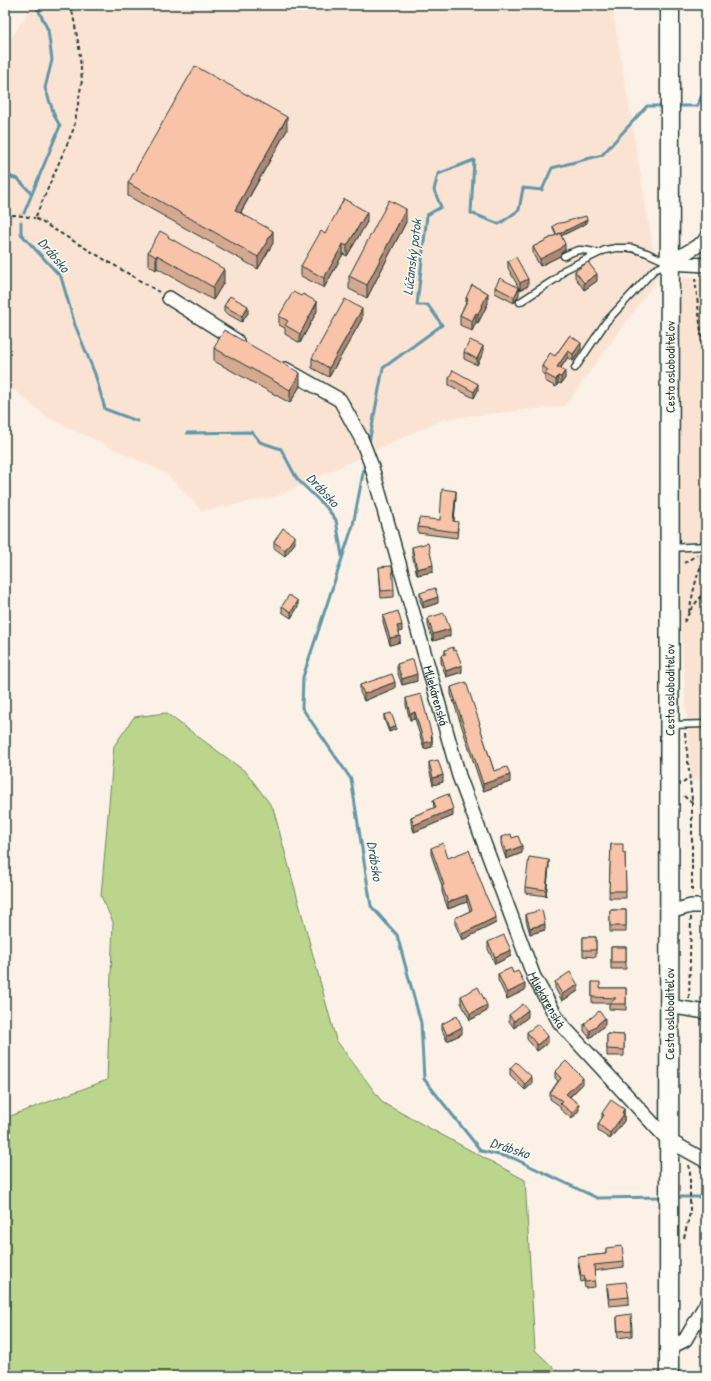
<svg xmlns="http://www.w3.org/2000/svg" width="711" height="1381" viewBox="0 0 711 1381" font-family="'Patrick Hand',sans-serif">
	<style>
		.built { fill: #fbe3d4 }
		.green { fill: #bcd58d; stroke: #6e8960 }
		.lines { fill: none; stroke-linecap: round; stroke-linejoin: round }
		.stream { stroke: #6397a5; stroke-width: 3 }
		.lane-casing { stroke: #1f3d34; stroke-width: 9 }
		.street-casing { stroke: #1f3d34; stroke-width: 16 }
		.secondary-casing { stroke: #1f3d34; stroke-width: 21 }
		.path { stroke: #1f3d34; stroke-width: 2; stroke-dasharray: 4 3; stroke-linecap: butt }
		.lane { stroke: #fdfcf7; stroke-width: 6 }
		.street { stroke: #fdfcf7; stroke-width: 13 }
		.secondary { stroke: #fdfcf7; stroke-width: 18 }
		.wall { fill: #d5a891; stroke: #1f3d34 }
		.shaded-wall { fill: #ae8876; stroke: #1f3d34 }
		.building { fill: #f8c3a9; stroke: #1f3d34 }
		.labels { text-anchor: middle; stroke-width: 3; stroke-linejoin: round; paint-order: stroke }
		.street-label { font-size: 13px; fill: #1f3d34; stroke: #fdfcf7 }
		.water-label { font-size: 14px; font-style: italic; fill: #3b6263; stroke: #fdfcf7 }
	</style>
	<rect width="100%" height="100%" fill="#fcf1e7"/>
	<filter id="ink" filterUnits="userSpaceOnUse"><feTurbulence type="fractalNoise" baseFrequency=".025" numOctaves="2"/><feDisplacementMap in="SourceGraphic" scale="8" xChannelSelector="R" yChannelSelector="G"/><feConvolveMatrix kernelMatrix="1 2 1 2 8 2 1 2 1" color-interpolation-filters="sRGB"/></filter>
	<g filter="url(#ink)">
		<path class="built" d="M 32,5 L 612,5 L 658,277 L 706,278 L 706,780 L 691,781 L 658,278 L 565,406 L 443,419 L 276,497 L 202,511 L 167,474 L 48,418 L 5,383 L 5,48 Z"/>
		<path class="green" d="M 166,713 L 246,772 L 273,808 L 336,1040 L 383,1103 L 525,1180 L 535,1350 L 562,1376 L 5,1376 L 5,1118 L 107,1080 L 113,922 L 101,896 L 114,746 L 134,717 Z"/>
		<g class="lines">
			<path class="stream" d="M 676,106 L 697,106 L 706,87
				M 5,175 L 18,179 L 32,194
				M 24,213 L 60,126 L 55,117 L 45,88 L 52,60 L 48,30 L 36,5
				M 21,222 L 21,234 L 61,277 L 75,325 L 95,374 L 105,409 L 137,421
				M 187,433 L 252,432 L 260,442 L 281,449 L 297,479 L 327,508 L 336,520 L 342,556
				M 369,443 L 383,368 L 442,325 L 428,305 L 417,305 L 427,215 L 441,207 L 434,190 L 438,174 L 474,160 L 471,213 L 499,224 L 519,210 L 523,188 L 542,190 L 552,168 L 602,155 L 647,106 L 664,106
				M 365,463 L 353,525 L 303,677 L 302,708 L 351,779 L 371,906 L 397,935 L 421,1023 L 424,1079 L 481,1151 L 513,1158 L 597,1198 L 663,1197
				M 674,1197 L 706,1197"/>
			<defs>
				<path id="lane" d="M 564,256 C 580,248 581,249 598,253
					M 520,302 L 557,278 L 564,270 L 605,250 L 616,248 L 632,248 L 647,253 L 669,263 L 654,270 L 606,322 L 575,368
					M 670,548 L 706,546
					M 671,725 L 706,724"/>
				<g id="street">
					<path d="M 669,263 L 704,242 L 706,238"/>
					<path d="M 669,263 L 706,265"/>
					<path d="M 169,298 L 237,341"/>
					<path id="s1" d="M 285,369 L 340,400 L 361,438 L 371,464 L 459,776 L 534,977 L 560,1023 L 668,1140 L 706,1161"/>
					<path d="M 669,912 L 691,906 L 706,906"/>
					<path d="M 668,1006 L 706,1012"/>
					<path d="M 669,1348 L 685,1340 L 706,1304"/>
				</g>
				<g id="secondary">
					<path id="s2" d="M 669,1376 L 670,5"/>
				</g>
			</defs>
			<use href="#lane" class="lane-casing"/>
			<use href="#street" class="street-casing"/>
			<use href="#secondary" class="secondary-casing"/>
			<path class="path" d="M 55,5 L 59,8 L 72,10
				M 74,5 L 72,10 L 79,47 L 82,80 L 74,128 L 35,218 L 159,292
				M 5,216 L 16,215 L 35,218
				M 695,278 L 702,341 L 706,355
				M 684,563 L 697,555
				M 689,612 C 692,599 697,567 706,559
				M 684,622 C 690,611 696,600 706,593
				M 685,733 L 692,800 L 692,894
				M 683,783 L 690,778
				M 684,796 L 692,803
				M 689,998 L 691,917
				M 684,1238 L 690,1213 L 690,1172 L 688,1165"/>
			<use href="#lane" class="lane"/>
			<use href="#street" class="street"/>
			<use href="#secondary" class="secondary"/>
		</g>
		<path class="wall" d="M 287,130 L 241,212 L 273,243 L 258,269 L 128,196 L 128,183 Z
			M 367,222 L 347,256 L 343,254 L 324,288 L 301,276 L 301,266 L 325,234 Z
			M 406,222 L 367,298 L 349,289 L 349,276 Z
			M 561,223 L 587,223 L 561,236 L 565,250 L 561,253 L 560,256 L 540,266 L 533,254 L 533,247 L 556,235 L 553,229 L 553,226 Z
			M 169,238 L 224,282 L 213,300 L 157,268 L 156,270 L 148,265 L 148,252 Z
			M 508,261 L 528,286 L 520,290 L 508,268 Z
			M 575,271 L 597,281 L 584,290 L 575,277 Z
			M 495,287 L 519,295 L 514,303 L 495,293 Z
			M 466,298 L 488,303 L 478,323 L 476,322 L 472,331 L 460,325 L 460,315 L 466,303 Z
			M 224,306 L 248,313 L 242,322 L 224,312 Z
			M 317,311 L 300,343 L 285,334 L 285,328 L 279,325 L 279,316 Z
			M 362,319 L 329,377 L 312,368 L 312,358 Z
			M 570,335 L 581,349 L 573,361 L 568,357 L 561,368 L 565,378 L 561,384 L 558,383 L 556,387 L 545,381 L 545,375 L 542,373 L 542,366 L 555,356 Z
			M 214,348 L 300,386 L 290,403 L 214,361 Z
			M 464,352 L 483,353 L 477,365 L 464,359 Z
			M 449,378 L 478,390 L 474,398 L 449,385 Z
			M 456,497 L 454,521 L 458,528 L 457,538 L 418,533 L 418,527 L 440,520 Z
			M 274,542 L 295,543 L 285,556 L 274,548 Z
			M 412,547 L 433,572 L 417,575 L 412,554 Z
			M 379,567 L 394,590 L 394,597 L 381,598 Z
			M 420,593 L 438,603 L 423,608 L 420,600 Z
			M 282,606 L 298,607 L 291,618 L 282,612 Z
			M 383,616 L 402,631 L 399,632 L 400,642 L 390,645 L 383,622 Z
			M 428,618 L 450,636 L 433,641 L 428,625 Z
			M 445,650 L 462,672 L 446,677 L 441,662 L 441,655 L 445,654 Z
			M 397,664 L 417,681 L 402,685 L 397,671 Z
			M 360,685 L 395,688 L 364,701 L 360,692 Z
			M 451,687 L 480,728 L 494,771 L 510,782 L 483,791 L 451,694 Z
			M 406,698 L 432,736 L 432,747 L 424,749 L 415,719 L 410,720 L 406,705 Z
			M 384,715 L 396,729 L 389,732 L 384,719 Z
			M 429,762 L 443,782 L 433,785 L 429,769 Z
			M 433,800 L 453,816 L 414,832 L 411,823 L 411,817 L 434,808 Z
			M 501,837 L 512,838 L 522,853 L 506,859 L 501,844 Z
			M 611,844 L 623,853 L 625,853 L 626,898 L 609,898 Z
			M 431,848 L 448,858 L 496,923 L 462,940 L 455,924 L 455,918 L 470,911 L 467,902 L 448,909 L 442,892 L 442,886 L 431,854 Z
			M 549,866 L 546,896 L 525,893 L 525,887 Z
			M 610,910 L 626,910 L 626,932 L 610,932 Z
			M 526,914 L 545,930 L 530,934 L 526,920 Z
			M 583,937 L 596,937 L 596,957 L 583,956 Z
			M 488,942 L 511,956 L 495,964 L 488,949 Z
			M 611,947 L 626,947 L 626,969 L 611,969 Z
			M 513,973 L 525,990 L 507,999 L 498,980 L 498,974 Z
			M 555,982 L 578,991 L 562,1001 L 555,988 Z
			M 592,982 L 600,988 L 626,988 L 626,1010 L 609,1009 L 609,1004 L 610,1003 L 592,1003 Z
			M 461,996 L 487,1011 L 470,1020 L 461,1003 Z
			M 509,1015 L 528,1017 L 514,1028 L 509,1021 Z
			M 442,1024 L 462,1034 L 447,1041 L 442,1030 Z
			M 584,1024 L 605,1025 L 590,1038 L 584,1031 Z
			M 527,1032 L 548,1043 L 537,1051 L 527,1039 Z
			M 607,1034 L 624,1035 L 624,1056 L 607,1056 Z
			M 703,1067 L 706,1067 L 706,1088 L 703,1088 Z
			M 510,1068 L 532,1084 L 525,1090 L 510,1075 Z
			M 555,1072 L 583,1084 L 570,1097 L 579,1110 L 572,1119 L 560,1109 L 560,1106 L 550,1099 L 550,1093 L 558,1081 L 555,1078 Z
			M 706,1102 L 706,1150 L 704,1150 L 703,1109 Z
			M 624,1109 L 624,1121 L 610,1139 L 598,1131 L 598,1124 L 602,1118 L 602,1113 Z
			M 606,1248 L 624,1262 L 624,1267 L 594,1271 L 595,1287 L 585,1288 L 584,1281 L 581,1282 L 578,1263 L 578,1257 L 606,1254 Z
			M 607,1284 L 629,1297 L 629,1304 L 609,1306 L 607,1290 Z
			M 617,1316 L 632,1330 L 632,1336 L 618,1338 L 617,1323 Z"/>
		<path class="shaded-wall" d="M 287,117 L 287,130 L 235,222 L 235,210 Z
			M 406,209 L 406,222 L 367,298 L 367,285 Z
			M 367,212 L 367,222 L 347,256 L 347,246 Z
			M 587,220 L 587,223 L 557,238 L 557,235 Z
			M 273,231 L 273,243 L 258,269 L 258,257 Z
			M 343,244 L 343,254 L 324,288 L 324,278 Z
			M 565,244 L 565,250 L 561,253 L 560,256 L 540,266 L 540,259 Z
			M 157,255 L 157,268 L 156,270 L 156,257 Z
			M 224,269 L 224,282 L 213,300 L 213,287 Z
			M 597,274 L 597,281 L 584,290 L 584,283 Z
			M 528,279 L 528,286 L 520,290 L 520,283 Z
			M 519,288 L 519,295 L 514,303 L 514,297 Z
			M 488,293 L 488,303 L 478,323 L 478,314 Z
			M 317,302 L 317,311 L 300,343 L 300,334 Z
			M 248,306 L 248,313 L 242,322 L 242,316 Z
			M 362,309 L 362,319 L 329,377 L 329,368 Z
			M 476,313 L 476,322 L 472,331 L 472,321 Z
			M 581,343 L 581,349 L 573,361 L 573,354 Z
			M 483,346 L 483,353 L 477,365 L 477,359 Z
			M 568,351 L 568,357 L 557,373 L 557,367 Z
			M 565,371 L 565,378 L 561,384 L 561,377 Z
			M 300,373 L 300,386 L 290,403 L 290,390 Z
			M 558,376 L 558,383 L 556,387 L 556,380 Z
			M 478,384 L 478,390 L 474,398 L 474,392 Z
			M 456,491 L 456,497 L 453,528 L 453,521 Z
			M 295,536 L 295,543 L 285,556 L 285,550 Z
			M 433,565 L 433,572 L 417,575 L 417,569 Z
			M 438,597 L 438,603 L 423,608 L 423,602 Z
			M 298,601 L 298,607 L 291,618 L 291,612 Z
			M 402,625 L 402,631 L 397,633 L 397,626 Z
			M 450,629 L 450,636 L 433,641 L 433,634 Z
			M 400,636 L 400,642 L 390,645 L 390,638 Z
			M 462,665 L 462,672 L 446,677 L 446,671 Z
			M 417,674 L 417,681 L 402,685 L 402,679 Z
			M 395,682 L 395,688 L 364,701 L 364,694 Z
			M 415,712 L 415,719 L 410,720 L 410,714 Z
			M 396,726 L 396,729 L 389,732 L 389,729 Z
			M 431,736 L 432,736 L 432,747 L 424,749 L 424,743 Z
			M 443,775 L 443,782 L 433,785 L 433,778 Z
			M 510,775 L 510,782 L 483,791 L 483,784 Z
			M 453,809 L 453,816 L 414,832 L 414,825 Z
			M 522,846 L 522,853 L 506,859 L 506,852 Z
			M 549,860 L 549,866 L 546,896 L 546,890 Z
			M 467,895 L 467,902 L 448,909 L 448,902 Z
			M 496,917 L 496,923 L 462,940 L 462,934 Z
			M 545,924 L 545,930 L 530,934 L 530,928 Z
			M 511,950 L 511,956 L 495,964 L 495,957 Z
			M 525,984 L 525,990 L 507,999 L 507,993 Z
			M 578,985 L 578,991 L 562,1001 L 562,994 Z
			M 487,1005 L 487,1011 L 470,1020 L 470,1014 Z
			M 528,1010 L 528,1017 L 514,1028 L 514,1021 Z
			M 605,1018 L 605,1025 L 590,1038 L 590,1031 Z
			M 462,1027 L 462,1034 L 447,1041 L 447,1035 Z
			M 548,1036 L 548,1043 L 537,1051 L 537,1045 Z
			M 532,1077 L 532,1084 L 525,1090 L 525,1084 Z
			M 583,1078 L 583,1084 L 566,1100 L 566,1094 Z
			M 579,1104 L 579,1110 L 572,1119 L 572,1113 Z
			M 624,1109 L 624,1121 L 610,1139 L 610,1133 Z"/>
		<path class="building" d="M 195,66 L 287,117 L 235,210 L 273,231 L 258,257 L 128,183 Z
			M 344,199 L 367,212 L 347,246 L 343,244 L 324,278 L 301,266 L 321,231 L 325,234 Z
			M 389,200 L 406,209 L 367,285 L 349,276 Z
			M 586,216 L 587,220 L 557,235 L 553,226 L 558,223 L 561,223 Z
			M 160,231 L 169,236 L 168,237 L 224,269 L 213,287 L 157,255 L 156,257 L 148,252 Z
			M 560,233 L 565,244 L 561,247 L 560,249 L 540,259 L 533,247 Z
			M 516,257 L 528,279 L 520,283 L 508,261 Z
			M 588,262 L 597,274 L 584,283 L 575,271 Z
			M 500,278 L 519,288 L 514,297 L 495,287 Z
			M 472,285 L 488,293 L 478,314 L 476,313 L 472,321 L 460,315 L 468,299 L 466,298 Z
			M 293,292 L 301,296 L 303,294 L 317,302 L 300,334 L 285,325 L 288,321 L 279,316 Z
			M 230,296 L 248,306 L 242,316 L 224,306 Z
			M 345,299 L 362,309 L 329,368 L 312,358 Z
			M 224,330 L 300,373 L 290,390 L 214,348 Z
			M 570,335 L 581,343 L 573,354 L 568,351 L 557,367 L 565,371 L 561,377 L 558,376 L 556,380 L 545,374 L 548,370 L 542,366 L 550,353 L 555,356 Z
			M 470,340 L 483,346 L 477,359 L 464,352 Z
			M 453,370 L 478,384 L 474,392 L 449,378 Z
			M 442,489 L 456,491 L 453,521 L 458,522 L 457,532 L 418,527 L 419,518 L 440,520 Z
			M 283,528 L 295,536 L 285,550 L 274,542 Z
			M 428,543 L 433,565 L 417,569 L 412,547 Z
			M 392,566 L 394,590 L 381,591 L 379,567 Z
			M 435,588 L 438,597 L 423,602 L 420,593 Z
			M 289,595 L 298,601 L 291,612 L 282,606 Z
			M 398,611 L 402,625 L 397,626 L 400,636 L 390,638 L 383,616 Z
			M 444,613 L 450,629 L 433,634 L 428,618 Z
			M 453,647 L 454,651 L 456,650 L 462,665 L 446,671 L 441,655 L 446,654 L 445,650 Z
			M 413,659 L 417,674 L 402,679 L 397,664 Z
			M 392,674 L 395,682 L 364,694 L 360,685 Z
			M 466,682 L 480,724 L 479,724 L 494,771 L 507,767 L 510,775 L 483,784 L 451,687 Z
			M 421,694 L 432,736 L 431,736 L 432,741 L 424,743 L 415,712 L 410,714 L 406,698 Z
			M 391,713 L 396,726 L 389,729 L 384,715 Z
			M 438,760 L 443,775 L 433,778 L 429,762 Z
			M 448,794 L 453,809 L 414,825 L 411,817 L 436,807 L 433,800 Z
			M 511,834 L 512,838 L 518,836 L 522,846 L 506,852 L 501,837 Z
			M 443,843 L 448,858 L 469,850 L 487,898 L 496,917 L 462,934 L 455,918 L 472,910 L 467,895 L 448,902 L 442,886 L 444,885 L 431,848 Z
			M 611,844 L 623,844 L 623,853 L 625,853 L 626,891 L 609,891 Z
			M 529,857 L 549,860 L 546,890 L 525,887 Z
			M 542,910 L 545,924 L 530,928 L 526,914 Z
			M 610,910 L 626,910 L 626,926 L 610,926 Z
			M 504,935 L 511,950 L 495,957 L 488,942 Z
			M 583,937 L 596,937 L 596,950 L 583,950 Z
			M 611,947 L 626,947 L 626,962 L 611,962 Z
			M 511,968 L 513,973 L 518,971 L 525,984 L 507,993 L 498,974 Z
			M 570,972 L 578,985 L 562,994 L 555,982 Z
			M 592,982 L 600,982 L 600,988 L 626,988 L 626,1004 L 609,1004 L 616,998 L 592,997 Z
			M 478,987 L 487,1005 L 470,1014 L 461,996 Z
			M 523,1004 L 528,1010 L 514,1021 L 509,1015 Z
			M 599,1011 L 605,1018 L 590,1031 L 584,1024 Z
			M 457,1016 L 462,1027 L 447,1035 L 442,1024 Z
			M 538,1024 L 548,1036 L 537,1045 L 527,1032 Z
			M 607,1034 L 624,1035 L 624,1050 L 607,1049 Z
			M 566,1061 L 583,1078 L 566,1094 L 579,1104 L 572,1113 L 560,1103 L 562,1101 L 550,1093 L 561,1078 L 555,1072 Z
			M 516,1062 L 532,1077 L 525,1084 L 510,1068 Z
			M 703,1067 L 706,1067 L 706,1081 L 703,1081 Z
			M 611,1100 L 624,1109 L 622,1113 L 624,1114 L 610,1133 L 598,1124 L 604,1115 L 602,1113 Z
			M 703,1102 L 706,1102 L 706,1144 L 704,1144 Z
			M 622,1246 L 624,1262 L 594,1265 L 595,1281 L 585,1282 L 584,1275 L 581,1276 L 578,1257 L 606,1254 L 606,1248 Z
			M 626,1282 L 629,1297 L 609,1299 L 607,1284 Z
			M 631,1314 L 632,1330 L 618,1331 L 617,1316 Z"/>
	</g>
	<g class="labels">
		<g class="street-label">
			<text dy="5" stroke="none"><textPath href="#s2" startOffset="1009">Cesta osloboditeľov</textPath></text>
			<text dy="5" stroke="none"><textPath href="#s2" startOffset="686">Cesta osloboditeľov</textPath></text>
			<text dy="5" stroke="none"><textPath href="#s1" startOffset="375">Mliekárenská</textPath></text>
			<text dy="5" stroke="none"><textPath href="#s1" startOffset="699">Mliekárenská</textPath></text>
			<text dy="5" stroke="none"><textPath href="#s2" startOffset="362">Cesta osloboditeľov</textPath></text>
		</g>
		<g class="water-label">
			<text transform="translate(54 255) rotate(50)" y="5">Drábsko</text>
			<text transform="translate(412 257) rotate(-83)" y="5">Lúčanský potok</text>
			<text transform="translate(323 490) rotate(47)" y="5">Drábsko</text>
			<text transform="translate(375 861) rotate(81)" y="5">Drábsko</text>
			<text transform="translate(510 1148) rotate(18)" y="5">Drábsko</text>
		</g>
	</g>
	<rect width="711" height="1381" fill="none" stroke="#fdfcf7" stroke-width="20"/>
	<rect x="10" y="10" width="691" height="1361" fill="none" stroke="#1f3d34" stroke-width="1.5" filter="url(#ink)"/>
</svg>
